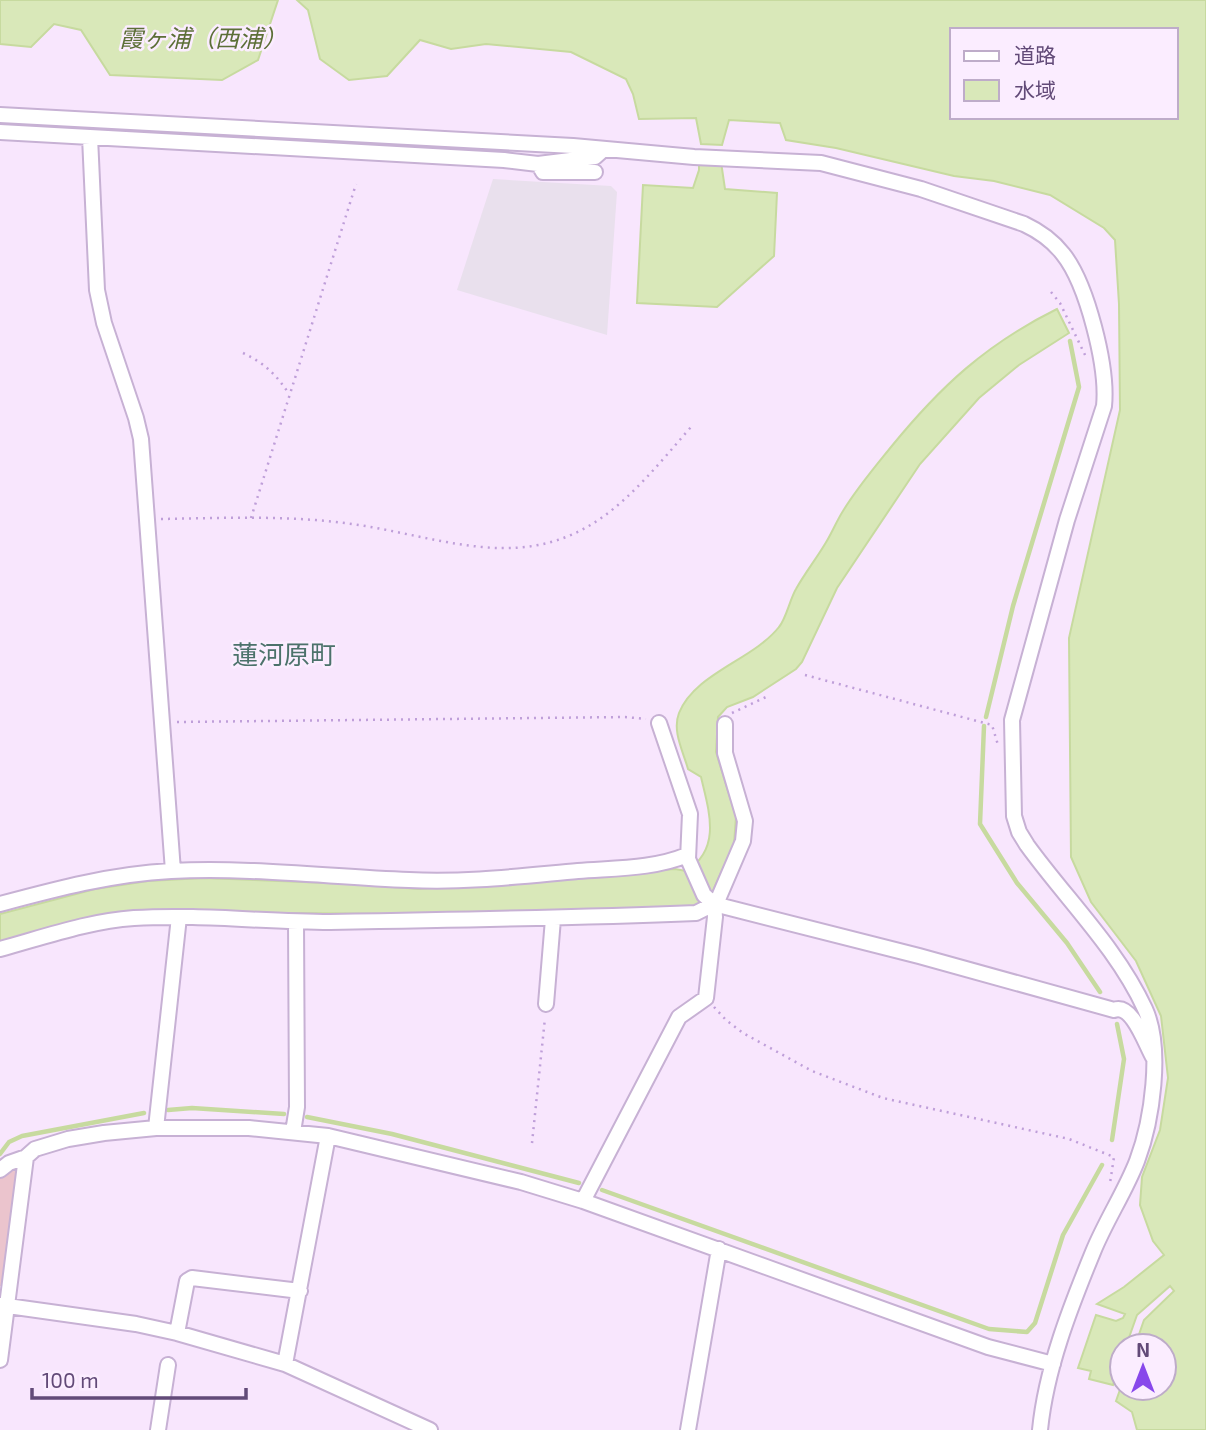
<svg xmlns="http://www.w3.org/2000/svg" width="1206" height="1430" viewBox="0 0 1206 1430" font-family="'Exo 2','Noto Sans JP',sans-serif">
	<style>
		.industrial { fill: #e9e0ed }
		.green { fill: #ebc4cd }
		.water { fill: #d9e8b9; stroke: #c7da9f; stroke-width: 2; fill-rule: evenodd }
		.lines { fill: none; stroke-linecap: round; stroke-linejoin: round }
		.stream { stroke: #c7da9f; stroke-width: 4.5 }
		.minor-casing { stroke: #c7b1d4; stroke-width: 18 }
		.path { stroke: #bf9fd9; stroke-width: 2.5; stroke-dasharray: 2 5; stroke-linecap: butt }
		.minor { stroke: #fff; stroke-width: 14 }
		.labels { text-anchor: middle; stroke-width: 5; stroke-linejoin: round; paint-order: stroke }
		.water-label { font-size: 24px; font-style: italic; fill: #5c6f37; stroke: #fbedff }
		.quarter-label { font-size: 26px; fill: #4c726b; stroke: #fbedff }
	</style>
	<rect width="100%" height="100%" fill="#f8e6fd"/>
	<path class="industrial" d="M 493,179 L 611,186 L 617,192 L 607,335 L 457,290 Z"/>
	<path class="green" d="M 6,1170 L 17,1171 L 2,1286 L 0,1286 L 0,1175 Z"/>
	<path class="water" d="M 0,0 L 278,0 L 258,60 L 222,80 L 110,75 L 81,30 L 54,24 L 31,47 L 0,44 Z
		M 297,0 L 1206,0 L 1206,1430 L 1137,1430 L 1132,1412 L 1116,1401 L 1122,1384 L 1122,1388 L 1164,1388 L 1164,1346 L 1135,1346 L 1144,1320 L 1174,1291 L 1170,1286 L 1137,1315 L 1126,1346 L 1122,1346 L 1122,1358 L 1113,1385 L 1089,1379 L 1091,1371 L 1078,1368 L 1096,1315 L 1116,1321 L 1123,1318 L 1125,1314 L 1097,1304 L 1124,1287 L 1164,1255 L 1153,1241 L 1140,1205 L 1142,1177 L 1160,1130 L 1168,1078 L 1161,1016 L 1136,961 L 1091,902 L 1071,857 L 1069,638 L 1120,410 L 1119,304 L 1115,240 L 1104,228 L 1050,195 L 994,181 L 954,176 L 836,148 L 786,140 L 780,123 L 729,120 L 722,145 L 701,144 L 696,118 L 639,119 L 633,94 L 626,79 L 571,52 L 486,44 L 451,49 L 420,40 L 387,76 L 349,80 L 320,59 L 308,10 ZM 952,30 L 1176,30 L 1176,117 L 952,117 Z
		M 699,154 L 720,155 L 725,189 L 777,193 L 774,256 L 717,307 L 637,303 L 643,185 L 693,188 L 699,170 Z
		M 1057,309 L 1069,333 L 1019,365 L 979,398 L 920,464 L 837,588 L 802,662 L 796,669 L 753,697 L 727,707 L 718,717 L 716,752 L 736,817 L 734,844 L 711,895 L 697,906 L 518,915 L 167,912 L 0,943 L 0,914 L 95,889 L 148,881 L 203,878 L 353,884 L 419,889 L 675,869 L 686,871 C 722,849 709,811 701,777 L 688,769 C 683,751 672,731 679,713 C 695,673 753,660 779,627 C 786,619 790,599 796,589 C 805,573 816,559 825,544 C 832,533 836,522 843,511 C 857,488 874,468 891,447 C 940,387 986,344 1057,309 Z"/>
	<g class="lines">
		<path class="stream" d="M 986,717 L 1013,606 L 1079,387 L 1070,341
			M 984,726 L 980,824 L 1017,883 L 1067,943 L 1100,992
			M 168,1110 L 192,1108 L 284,1114
			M 307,1117 L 392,1134 L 579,1183
			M 1112,1140 L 1124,1059 L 1117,1024
			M 0,1154 L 9,1142 L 22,1136 L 144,1113
			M 602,1190 L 989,1329 L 1027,1332 L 1035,1323 L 1063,1235 L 1102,1165"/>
		<defs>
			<path id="minor" d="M 0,115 L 573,146 L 694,157 L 821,163 L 921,189 L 1024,224 C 1039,231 1053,241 1063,254 C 1087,284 1108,367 1104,406 L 1067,520 L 1012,720 L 1014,816 L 1019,832 L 1027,845 C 1066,899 1117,948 1145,1009 C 1163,1048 1152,1121 1137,1161 C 1125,1192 1106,1220 1093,1252 C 1070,1308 1046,1369 1040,1430
				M 0,132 L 504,160 L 538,164 L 595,157 L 604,149
				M 90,137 L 97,290 L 104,323 L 136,418 L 141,439 L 173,871
				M 539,165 L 543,172 L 595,172
				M 659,723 L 690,814 L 688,859 L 704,895 L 714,904 L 919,956 L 1114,1010 C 1132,1003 1145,1043 1153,1057
				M 0,904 C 56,889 112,874 171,871 C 250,867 330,877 409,880 C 465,883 522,876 578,871 C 614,868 654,869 687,855
				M 0,949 C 44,937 89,921 134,918 C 199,914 265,922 330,922 C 452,920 574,918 696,913 L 714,904 L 719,897 L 743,841 L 745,821 L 725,753 L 725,724
				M 546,1004 L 553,919
				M 156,1128 L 179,917
				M 293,1132 L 297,1107 L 296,922
				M 0,1170 L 9,1163 L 26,1157 L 35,1149 L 68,1139 L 104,1133 L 156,1128 L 249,1128 L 328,1136 L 521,1182 L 583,1201 L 988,1347 L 1053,1364
				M 583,1201 L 679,1017 L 706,998 L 715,917 L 714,904
				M 0,1305 L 136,1324 L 177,1333 L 285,1364 L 430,1430
				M 177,1333 L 187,1281 L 192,1278 L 300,1291
				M 0,1360 L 26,1157
				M 285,1364 L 328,1136
				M 158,1430 L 168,1365
				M 688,1430 L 719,1249"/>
		</defs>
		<use href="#minor" class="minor-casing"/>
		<path class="path" d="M 1051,292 L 1060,303 L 1086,357
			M 243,353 C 264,363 276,374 289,394
			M 251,518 L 356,184
			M 161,519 C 225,518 289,515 352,524 C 396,530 438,543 482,547 C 586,557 630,497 691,427
			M 805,675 L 992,725 L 998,745
			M 732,713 L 766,697
			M 177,722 L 625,717 L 646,719
			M 714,1007 L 726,1020 L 743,1033 L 812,1071 L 883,1098 L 1069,1139 L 1114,1157 L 1110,1183
			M 532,1143 L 545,1018"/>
		<use href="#minor" class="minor"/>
	</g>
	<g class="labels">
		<g class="water-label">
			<text x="203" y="47">霞ヶ浦（西浦）</text>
		</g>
		<g class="quarter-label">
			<text x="284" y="664">蓮河原町</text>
		</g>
	</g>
	<rect x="950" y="28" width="228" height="91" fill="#fbedff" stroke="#beacc9" stroke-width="2"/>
	<rect x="964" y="51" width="35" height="10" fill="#ffffff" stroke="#beacc9" stroke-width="2"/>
	<text x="1014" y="63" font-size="21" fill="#624a78">道路</text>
	<rect x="964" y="80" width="35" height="21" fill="#d9e8b9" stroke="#beacc9" stroke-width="2"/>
	<text x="1014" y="98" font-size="21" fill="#624a78">水域</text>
	<g transform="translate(1143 1367)"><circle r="33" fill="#fbedff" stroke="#beacc9" stroke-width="2"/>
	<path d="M0-5L12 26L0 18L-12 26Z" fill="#8848eb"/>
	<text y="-10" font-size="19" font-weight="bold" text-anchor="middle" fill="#624a78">N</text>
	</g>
	<path d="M32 1388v10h214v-10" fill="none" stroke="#624a78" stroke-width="3.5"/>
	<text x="42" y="1388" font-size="21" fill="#624a78" stroke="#fbedff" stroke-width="5" paint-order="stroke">100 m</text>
</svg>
